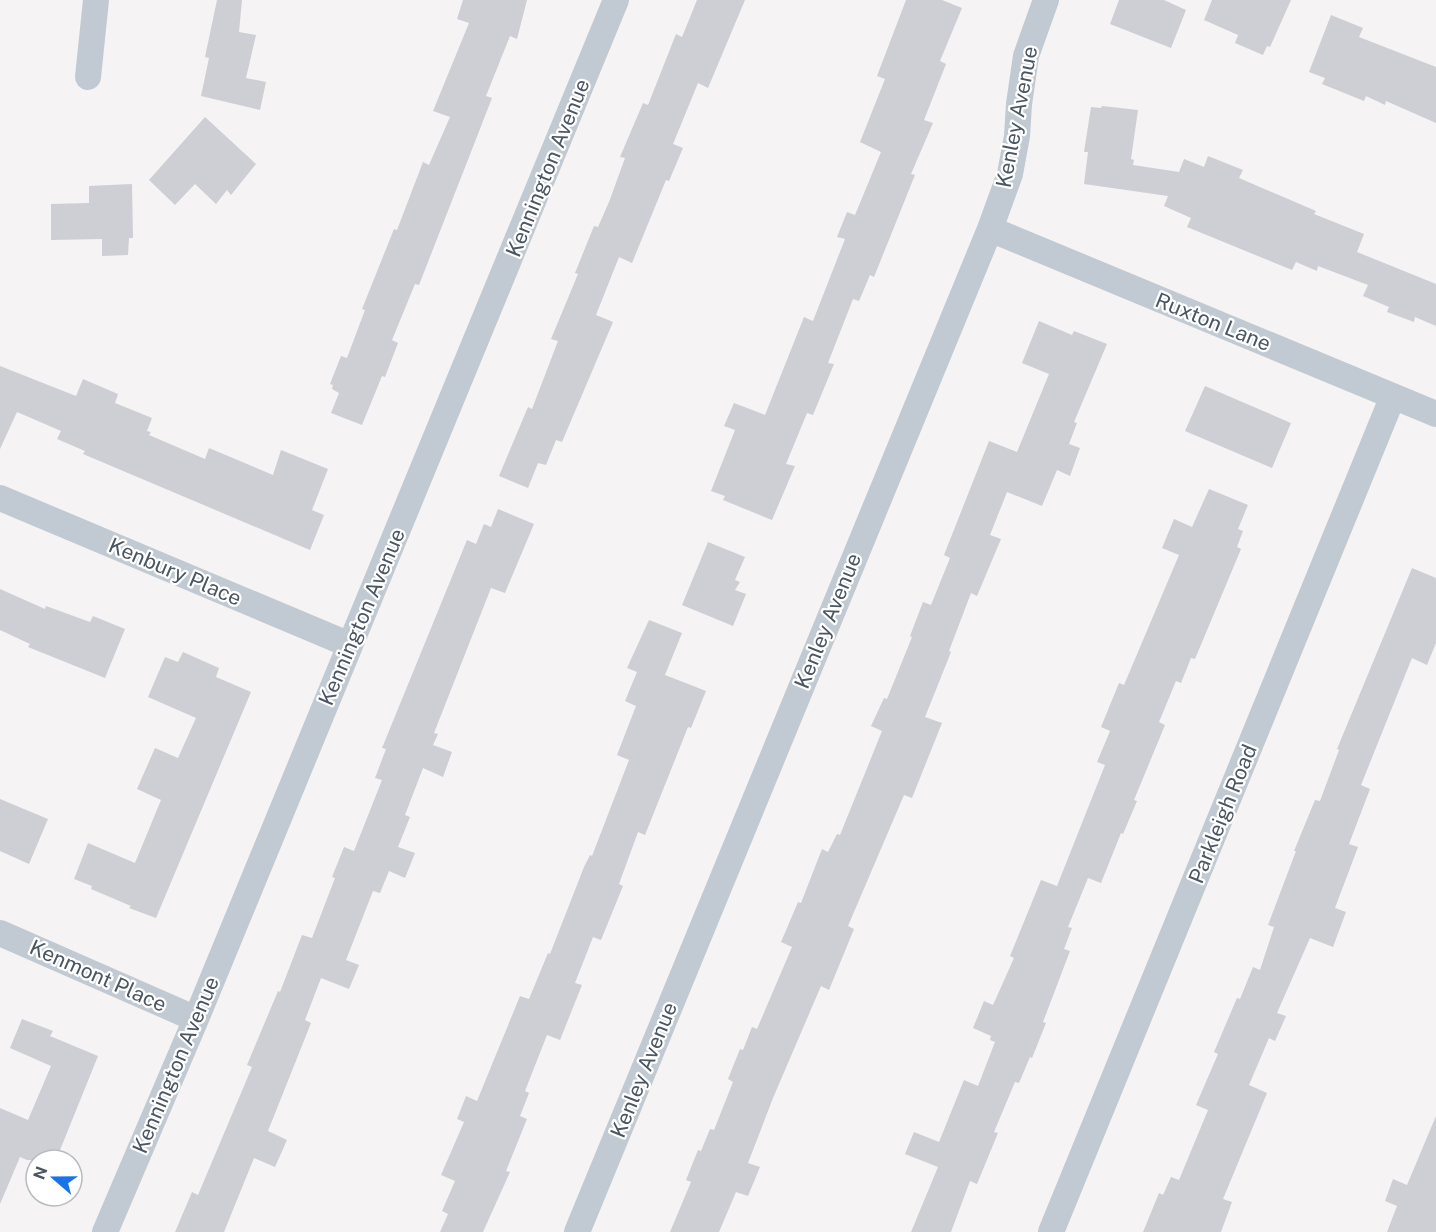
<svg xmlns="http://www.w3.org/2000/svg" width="1436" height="1232" viewBox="0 0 1436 1232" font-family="'Public Sans',sans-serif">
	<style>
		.building { fill: #cdcfd5 }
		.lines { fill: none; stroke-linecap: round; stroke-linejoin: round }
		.street { stroke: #c1cad2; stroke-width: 26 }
		.labels { text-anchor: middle; stroke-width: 4.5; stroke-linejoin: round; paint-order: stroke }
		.street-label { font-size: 21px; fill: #4a5661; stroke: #fff }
	</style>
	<rect width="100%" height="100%" fill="#f5f3f3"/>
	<path class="building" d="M 217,0 L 242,0 L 239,32 L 256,35 L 246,78 L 266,82 L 260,110 L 201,96 L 209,58 L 205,57 Z
		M 463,0 L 527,0 L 517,39 L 510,36 L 486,96 L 492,98 L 471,152 L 419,285 L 415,284 L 392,340 L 398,343 L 385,377 L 382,376 L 362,425 L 331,413 L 339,393 L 332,389 L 333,385 L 330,384 L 341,356 L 347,358 L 365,310 L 362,309 L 394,229 L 397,230 L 423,162 L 429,165 L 450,117 L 433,111 L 469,23 L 457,19 Z
		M 697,0 L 745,0 L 708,88 L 698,83 L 673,144 L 683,148 L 669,181 L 666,180 L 632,263 L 619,257 L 596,315 L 613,322 L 562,442 L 556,440 L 546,465 L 538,463 L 528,488 L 499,476 L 528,407 L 532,409 L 558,341 L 551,339 L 578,274 L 575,273 L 594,226 L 598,227 L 609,202 L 625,158 L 620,157 L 643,103 L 648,105 L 676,34 L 682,37 Z
		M 906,0 L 942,0 L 962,8 L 940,61 L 946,64 L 924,120 L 933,123 L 911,174 L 915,175 L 874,277 L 870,275 L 859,301 L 853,299 L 828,363 L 834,364 L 813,415 L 807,413 L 786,464 L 795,466 L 772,520 L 723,500 L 725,496 L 711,491 L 735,430 L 724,426 L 734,403 L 765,415 L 804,317 L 813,321 L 845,239 L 837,237 L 847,212 L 855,215 L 881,152 L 860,142 L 885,79 L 877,76 Z
		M 1119,0 L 1164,0 L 1186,10 L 1171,48 L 1110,24 Z
		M 1212,0 L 1291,0 L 1270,47 L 1267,46 L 1263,55 L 1235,43 L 1238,35 L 1204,20 Z
		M 1331,15 L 1363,28 L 1359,37 L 1436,67 L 1436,123 L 1386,101 L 1385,105 L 1366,96 L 1364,101 L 1322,84 L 1325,78 L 1309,72 Z
		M 1102,106 L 1138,110 L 1131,159 L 1134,160 L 1133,165 L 1179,172 L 1184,159 L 1204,167 L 1208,156 L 1243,170 L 1239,178 L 1316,211 L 1314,214 L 1364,234 L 1357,252 L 1436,284 L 1436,326 L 1415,317 L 1414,322 L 1387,312 L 1389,307 L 1363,296 L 1368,285 L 1318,266 L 1317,271 L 1296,262 L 1292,270 L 1187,227 L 1191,218 L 1164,206 L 1168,196 L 1084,184 L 1088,152 L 1084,152 L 1091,107 L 1101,108 Z
		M 205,117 L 256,164 L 231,195 L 227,190 L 216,204 L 195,184 L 175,205 L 149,180 Z
		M 132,184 L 133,238 L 129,238 L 128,255 L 102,256 L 102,239 L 51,240 L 51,204 L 89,203 L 89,186 Z
		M 1039,321 L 1072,335 L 1074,331 L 1107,344 L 1074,422 L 1077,423 L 1069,444 L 1080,448 L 1070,476 L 1057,470 L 1042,506 L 1007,492 L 990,535 L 1001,539 L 977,596 L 971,593 L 949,651 L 951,652 L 925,717 L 942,723 L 912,798 L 904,795 L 848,926 L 854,929 L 829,990 L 821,986 L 773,1098 L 748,1163 L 760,1167 L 748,1196 L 736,1192 L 719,1232 L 670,1232 L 691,1182 L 686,1180 L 698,1150 L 701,1151 L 710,1129 L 714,1130 L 733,1082 L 728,1079 L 740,1049 L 743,1050 L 752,1027 L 757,1029 L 792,947 L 781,942 L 798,902 L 801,903 L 822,849 L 828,852 L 837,834 L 840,835 L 882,731 L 871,726 L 884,698 L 887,699 L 912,637 L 910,636 L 923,602 L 931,605 L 950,558 L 944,555 L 989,441 L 1017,452 L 1049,374 L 1022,363 Z
		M 0,366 L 76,396 L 83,379 L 118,394 L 115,403 L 152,418 L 147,431 L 151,432 L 149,435 L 205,459 L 209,448 L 273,475 L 281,450 L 328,469 L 312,510 L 324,515 L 310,550 L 83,454 L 85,451 L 57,439 L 61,431 L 17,412 L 0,449 Z
		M 1205,386 L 1291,423 L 1272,468 L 1185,431 Z
		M 1209,489 L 1248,505 L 1238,529 L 1243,531 L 1237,547 L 1241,549 L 1195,659 L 1191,658 L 1181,683 L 1176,681 L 1159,722 L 1165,725 L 1134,800 L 1137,801 L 1123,834 L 1121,833 L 1101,883 L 1088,878 L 1068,927 L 1072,928 L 1064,949 L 1070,951 L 1043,1022 L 1046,1023 L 1032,1058 L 1030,1057 L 1019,1083 L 1015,1082 L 994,1132 L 998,1133 L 977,1184 L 970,1181 L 951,1232 L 911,1232 L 938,1167 L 905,1154 L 914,1132 L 939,1142 L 964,1080 L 978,1086 L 995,1042 L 990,1040 L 991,1036 L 973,1028 L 984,1001 L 993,1005 L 1014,958 L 1010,956 L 1041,880 L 1057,886 L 1105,765 L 1097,762 L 1110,731 L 1101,727 L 1119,683 L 1124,685 L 1179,555 L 1162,548 L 1174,519 L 1192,527 Z
		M 498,509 L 534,524 L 505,593 L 491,588 L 434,733 L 438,734 L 433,745 L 452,752 L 443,777 L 423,768 L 405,815 L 410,817 L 398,847 L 415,853 L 405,878 L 389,871 L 380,893 L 373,891 L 346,960 L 359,965 L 349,989 L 321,978 L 305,1020 L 311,1023 L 268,1131 L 287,1140 L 275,1167 L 254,1158 L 224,1232 L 175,1232 L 192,1192 L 198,1195 L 252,1067 L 247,1065 L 278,991 L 280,992 L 302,935 L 312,938 L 335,878 L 332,877 L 344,847 L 354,851 L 382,780 L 375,778 L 386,749 L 382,748 L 467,540 L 476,544 L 484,524 L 491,527 Z
		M 708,542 L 745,557 L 735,580 L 740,582 L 735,590 L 746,594 L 733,626 L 682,605 Z
		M 1412,568 L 1436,578 L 1436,643 L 1427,665 L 1412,658 L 1361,785 L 1370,789 L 1349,844 L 1358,847 L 1335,908 L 1346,912 L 1333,947 L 1310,938 L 1277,1013 L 1286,1016 L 1275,1041 L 1269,1038 L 1249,1085 L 1267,1093 L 1223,1199 L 1232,1202 L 1221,1232 L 1143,1232 L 1159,1193 L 1163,1195 L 1171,1177 L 1179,1180 L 1208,1110 L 1196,1105 L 1218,1054 L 1214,1052 L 1237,998 L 1240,999 L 1253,967 L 1260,970 L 1274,927 L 1268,925 L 1296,851 L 1294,851 L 1315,800 L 1320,801 L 1339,750 L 1337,749 Z
		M 0,589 L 45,609 L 46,606 L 90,622 L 93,616 L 125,629 L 105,678 L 28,647 L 30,644 L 0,630 Z
		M 649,620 L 682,633 L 665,675 L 706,691 L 691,728 L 688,727 L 645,835 L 638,832 L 619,884 L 623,886 L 601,940 L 593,937 L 575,983 L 582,985 L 560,1040 L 547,1035 L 525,1091 L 529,1093 L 520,1116 L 527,1119 L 506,1171 L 510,1172 L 483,1232 L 440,1232 L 448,1214 L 442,1211 L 455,1181 L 441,1175 L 464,1122 L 457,1119 L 466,1096 L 477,1101 L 520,996 L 529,999 L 548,953 L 550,954 L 584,867 L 590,855 L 592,856 L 629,760 L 617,755 L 636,706 L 625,701 L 637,672 L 627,668 Z
		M 183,652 L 219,668 L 216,677 L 251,692 L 156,918 L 129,908 L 131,906 L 91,889 L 92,886 L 74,879 L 88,843 L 135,863 L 161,800 L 137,789 L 155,748 L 178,758 L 196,718 L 148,697 L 165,657 L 178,662 Z
		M 0,799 L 48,819 L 29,864 L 0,851 Z
		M 22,1019 L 53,1031 L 50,1036 L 98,1056 L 56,1160 L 27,1160 L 20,1157 L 0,1204 L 0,1108 L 28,1120 L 51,1066 L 10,1048 Z
		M 1436,1116 L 1436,1232 L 1387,1232 L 1397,1206 L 1385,1201 L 1393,1179 L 1407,1185 Z"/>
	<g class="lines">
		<path class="street" d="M 88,77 L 96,0
			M 990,229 L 1436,414
			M 0,498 L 350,645
			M 0,933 L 196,1019
			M 105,1232 L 196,1019 L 616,0
			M 577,1232 L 990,229 L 1010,174 L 1017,136 L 1019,104 L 1026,56 L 1046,0
			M 1051,1232 L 1393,396"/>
	</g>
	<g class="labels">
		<g class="street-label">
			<text transform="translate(1017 117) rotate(-79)" y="7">Kenley Avenue</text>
			<text transform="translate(548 168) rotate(-68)" y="7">Kennington Avenue</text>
			<text transform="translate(1213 322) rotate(22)" y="7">Ruxton Lane</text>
			<text transform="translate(175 572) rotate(23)" y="7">Kenbury Place</text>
			<text transform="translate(362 617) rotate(-67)" y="7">Kennington Avenue</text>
			<text transform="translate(828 621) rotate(-68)" y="7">Kenley Avenue</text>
			<text transform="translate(1223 814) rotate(-68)" y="7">Parkleigh Road</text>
			<text transform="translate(98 976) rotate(24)" y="7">Kenmont Place</text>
			<text transform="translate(176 1065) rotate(-67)" y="7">Kennington Avenue</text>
			<text transform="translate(644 1070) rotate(-68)" y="7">Kenley Avenue</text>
		</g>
	</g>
	<g transform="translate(54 1178) rotate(290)"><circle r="28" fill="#ffffff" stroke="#b7bbc0" stroke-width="1.5"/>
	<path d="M0-4.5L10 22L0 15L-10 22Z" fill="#1a73e8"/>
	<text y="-9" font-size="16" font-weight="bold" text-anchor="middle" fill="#4a5661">N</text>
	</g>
</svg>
